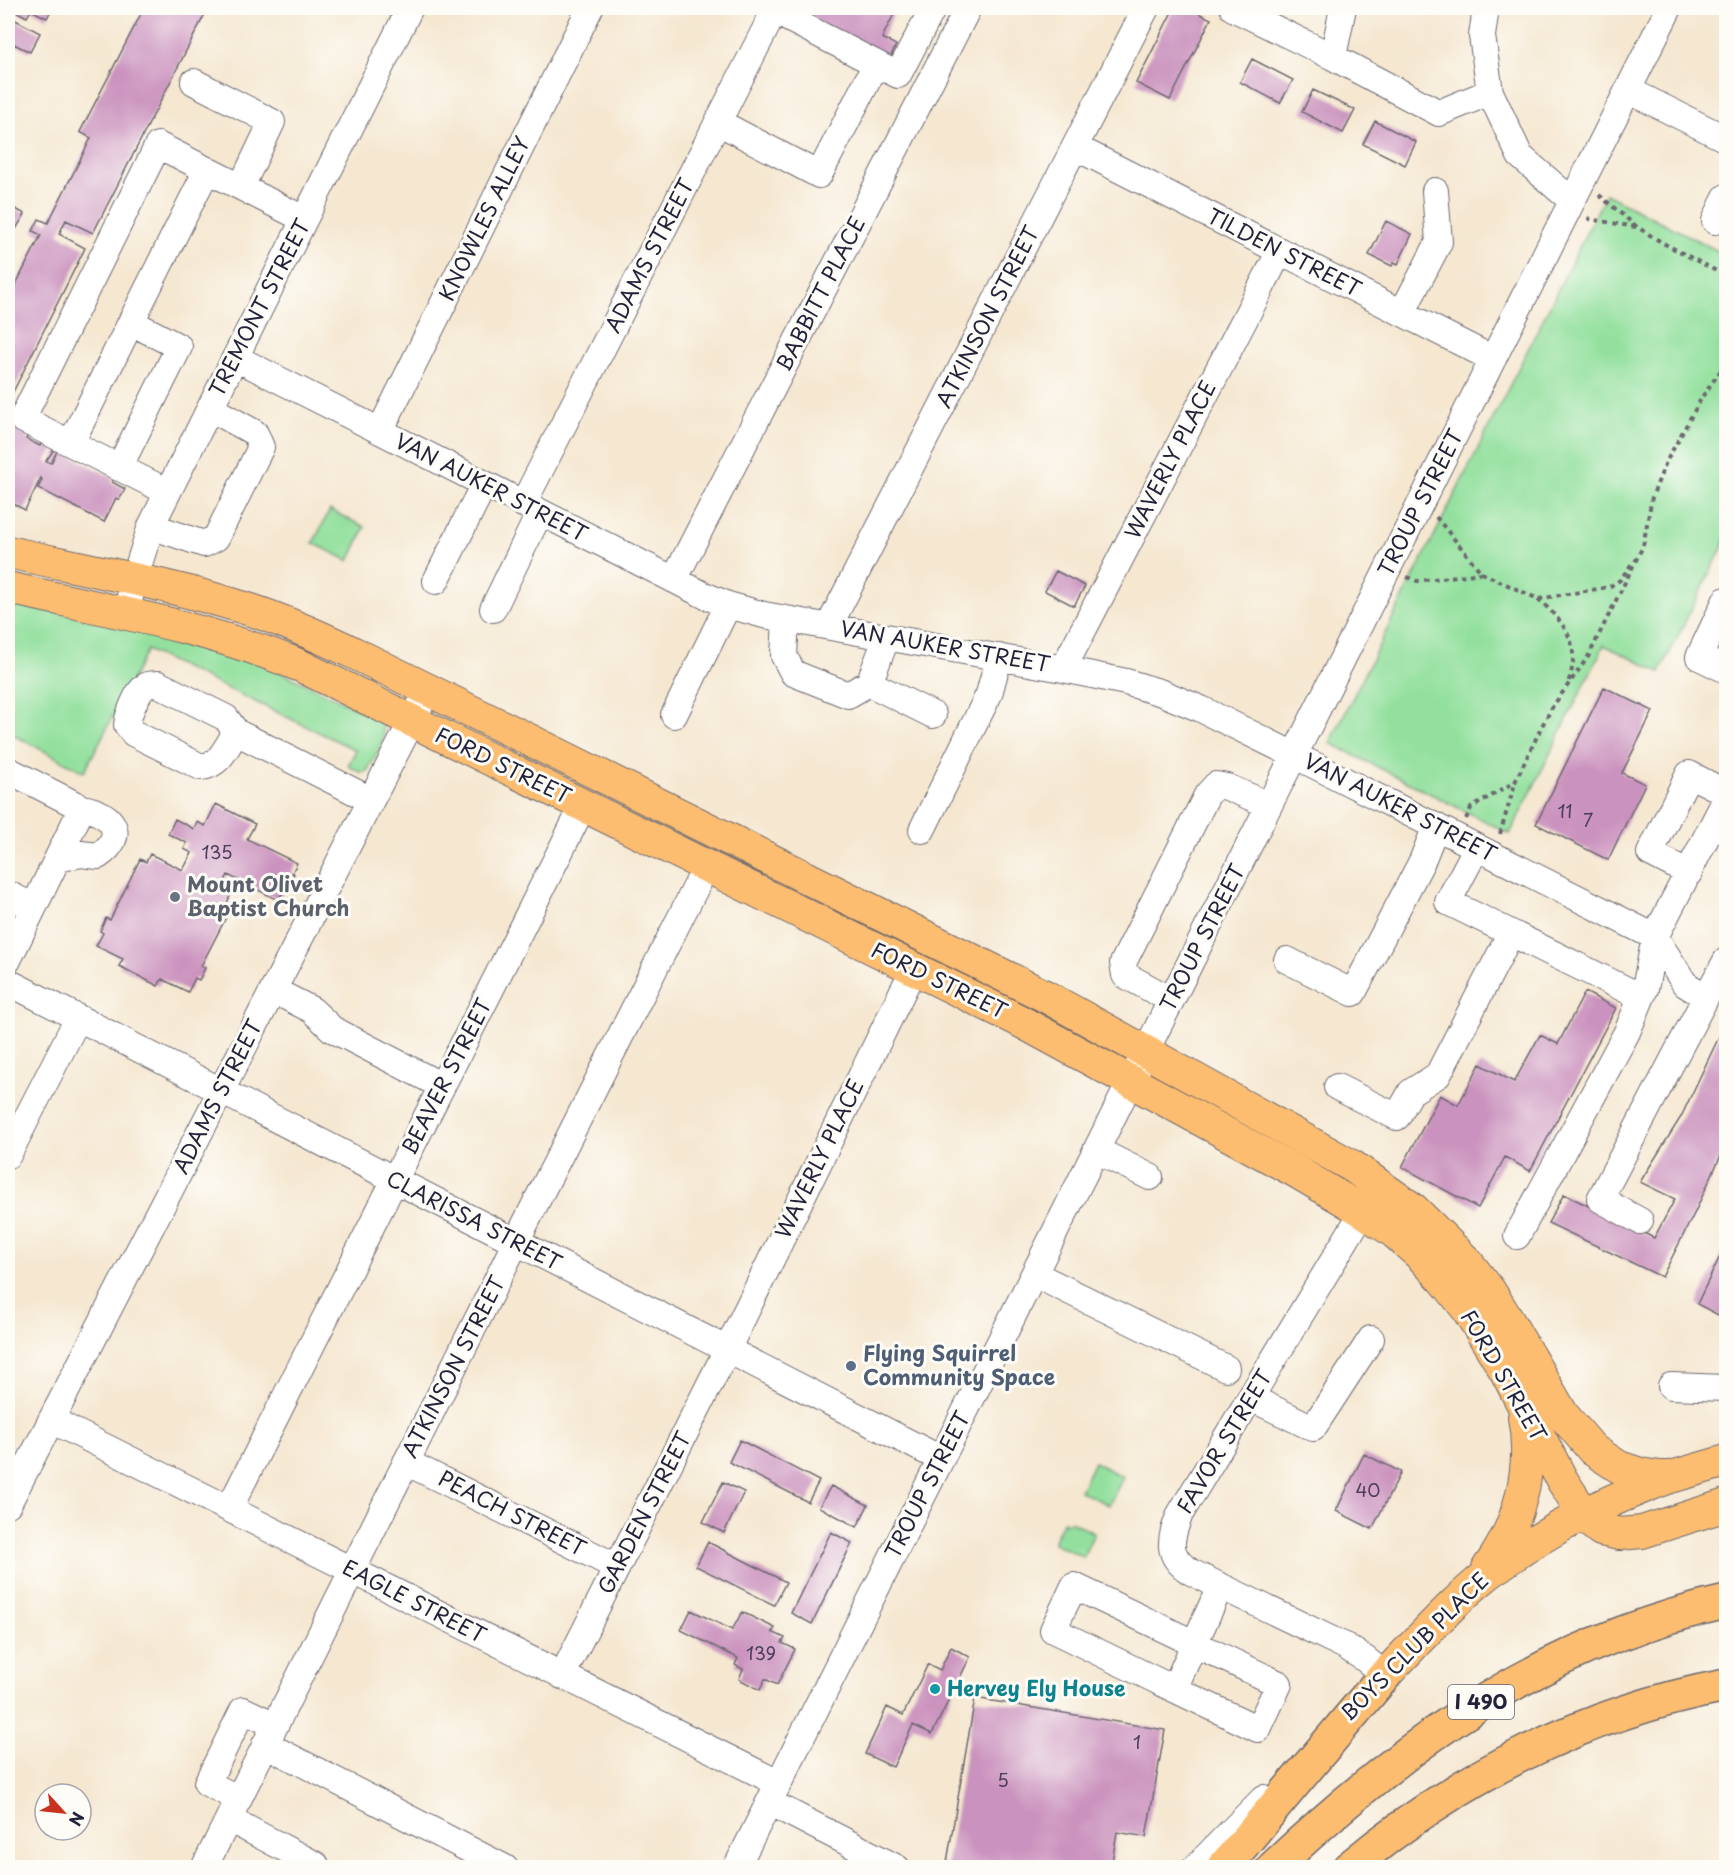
<svg xmlns="http://www.w3.org/2000/svg" width="1734" height="1875" viewBox="0 0 1734 1875" font-family="'Playpen Sans',sans-serif">
	<style>
		.green { fill: #93e09e; stroke: #5a816c; stroke-width: 1.5 }
		.building { fill: #ca92be }
		.lines { fill: none; stroke-linecap: round; stroke-linejoin: round }
		.minor-casing { stroke: #6c676f; stroke-width: 28 }
		.major-casing { stroke: #6c676f; stroke-width: 34 }
		.highway-casing { stroke: #6c676f; stroke-width: 36 }
		.path { stroke: #6c676f; stroke-width: 4; stroke-dasharray: 4.5 4.5; stroke-linecap: butt }
		.minor { stroke: #fff; stroke-width: 26 }
		.major { stroke: #fcbd6f; stroke-width: 32 }
		.highway { stroke: #fcbd6f; stroke-width: 33 }
		.worship-dot { fill: #6b7280; stroke: #fdfcf7; stroke-width: 2 }
		.service-dot { fill: #5c6f8a; stroke: #fdfcf7; stroke-width: 2 }
		.culture-dot { fill: #0f9aa8; stroke: #fdfcf7; stroke-width: 2 }
		.labels { text-anchor: middle; stroke-width: 6; stroke-linejoin: round; paint-order: stroke }
		.number-label { font-size: 18px; fill: #4c3e5c }
		.shield { fill: #fdfcf7; stroke: #646373; stroke-width: 1.5 }
		.shield-label { font-size: 20px; font-weight: bold; fill: #22223b }
		.street-label { font-size: 21px; fill: #22223b; stroke: #fdfcf7 }
		.worship-label { font-size: 21px; font-weight: bold; fill: #5b616d; stroke: #fdfcf7; text-anchor: start }
		.service-label { font-size: 21px; font-weight: bold; fill: #4e5e75; stroke: #fdfcf7; text-anchor: start }
		.culture-label { font-size: 21px; font-weight: bold; fill: #0d838f; stroke: #fdfcf7; text-anchor: start }
	</style>
	<rect width="100%" height="100%" fill="#fdfcf7"/>
	<filter id="ink" filterUnits="userSpaceOnUse"><feTurbulence type="fractalNoise" baseFrequency=".0167" numOctaves="2"/><feDisplacementMap in="SourceGraphic" scale="12" xChannelSelector="R" yChannelSelector="G"/><feConvolveMatrix kernelMatrix="1 2 1 2 8 2 1 2 1" color-interpolation-filters="sRGB"/></filter>
	<filter id="wash" filterUnits="userSpaceOnUse"><feTurbulence type="fractalNoise" baseFrequency=".008" numOctaves="4" result="noise"/><feDisplacementMap in="SourceGraphic" scale="24" xChannelSelector="R" yChannelSelector="G"/><feGaussianBlur stdDeviation="1.35" result="paint"/><feColorMatrix in="noise" values="0 0 0 0 0 0 0 0 0 0 0 0 0 0 0 0 0 1.4 0 .05"/><feComposite in="paint" operator="in"/></filter>
	<g filter="url(#wash)">
		<rect width="100%" height="100%" fill="#f5e7d0"/>
		<path class="green" d="M 1606,194 L 1726,255 L 1726,540 L 1660,672 L 1604,645 L 1510,834 L 1330,743 Z
			M 330,510 L 365,527 L 349,561 L 313,543 Z
			M 8,600 L 251,658 L 379,719 C 391,736 376,755 367,771 L 362,773 L 348,766 L 356,750 L 147,650 L 84,772 L 8,732 Z
			M 1094,1462 L 1123,1477 L 1109,1505 L 1080,1491 Z
			M 1063,1521 L 1068,1523 L 1070,1521 L 1094,1533 L 1083,1557 L 1053,1543 Z"/>
		<g id="blocks">
			<path class="building" d="M 9,8 L 52,8 L 47,18 L 31,10 L 27,17 Z
				M 144,8 L 208,8 L 93,233 L 66,220 L 59,234 L 85,248 L 8,402 L 8,300 L 41,235 L 33,231 L 39,219 L 48,223 L 91,138 L 80,132 Z
				M 817,8 L 897,8 L 882,38 L 896,45 L 889,60 L 811,19 Z
				M 1174,8 L 1188,8 L 1211,19 L 1170,100 L 1136,83 Z
				M 8,16 L 40,33 L 30,52 L 14,44 L 10,51 L 8,50 Z
				M 1252,59 L 1293,80 L 1280,103 L 1240,82 Z
				M 1313,90 L 1355,110 L 1343,133 L 1302,112 Z
				M 1375,121 L 1416,142 L 1405,165 L 1363,144 Z
				M 8,205 L 25,214 L 16,229 L 8,225 Z
				M 1386,221 L 1412,234 L 1398,264 L 1394,262 L 1392,266 L 1369,255 Z
				M 8,427 L 28,435 L 26,439 L 40,446 L 42,442 L 55,448 L 46,461 L 51,463 L 58,449 L 114,478 L 112,482 L 125,489 L 119,500 L 116,498 L 104,522 L 38,488 L 42,480 L 41,478 L 25,510 L 8,501 Z
				M 1056,571 L 1085,586 L 1074,606 L 1045,591 Z
				M 1604,687 L 1653,711 L 1622,773 L 1645,784 L 1608,860 L 1536,824 Z
				M 216,804 L 255,824 L 247,839 L 297,863 L 292,873 L 294,874 L 278,900 L 228,875 L 221,888 L 231,894 L 227,903 L 232,906 L 201,966 L 205,968 L 199,980 L 195,978 L 188,992 L 162,979 L 158,986 L 119,966 L 123,959 L 96,946 L 103,933 L 100,931 L 106,918 L 110,920 L 140,859 L 146,862 L 150,854 L 183,870 L 192,853 L 184,849 L 187,843 L 168,834 L 175,819 L 194,829 L 197,822 L 205,826 Z
				M 1585,992 L 1616,1008 L 1530,1171 L 1505,1157 L 1478,1208 L 1402,1167 L 1440,1095 L 1458,1105 L 1480,1064 L 1514,1082 L 1540,1035 L 1558,1044 Z
				M 1726,1022 L 1726,1144 L 1696,1210 L 1662,1277 L 1548,1223 L 1564,1194 L 1654,1238 L 1675,1199 L 1640,1182 L 1681,1117 Z
				M 1726,1244 L 1726,1319 L 1697,1304 Z
				M 740,1440 L 819,1481 L 808,1502 L 729,1462 Z
				M 1364,1454 L 1401,1472 L 1372,1529 L 1336,1511 Z
				M 723,1482 L 744,1492 L 724,1533 L 703,1522 Z
				M 831,1486 L 868,1505 L 857,1527 L 819,1507 Z
				M 831,1532 L 852,1543 L 812,1624 L 791,1613 Z
				M 708,1542 L 786,1582 L 774,1605 L 696,1566 Z
				M 691,1610 L 732,1630 L 742,1612 L 775,1628 L 772,1632 L 785,1638 L 782,1643 L 795,1649 L 777,1685 L 765,1679 L 760,1690 L 739,1679 L 743,1669 L 735,1665 L 738,1658 L 681,1630 Z
				M 951,1647 L 970,1657 L 932,1734 L 913,1725 L 893,1767 L 865,1754 L 887,1707 L 903,1715 L 928,1664 L 940,1670 Z
				M 975,1698 L 1165,1730 L 1146,1837 L 1117,1832 L 1111,1868 L 946,1868 Z"/>
		</g>
	</g>
	<g filter="url(#ink)">
		<use href="#blocks" fill-opacity="0" stroke="#6c676f" stroke-width="1.5"/>
		<g class="lines">
			<defs>
				<path id="minor" d="M 1233,8 L 1333,57 L 1439,113 L 1490,92
					M 1486,8 L 1482,36 L 1490,92 L 1520,156 L 1572,201
					M 774,11 L 898,75 L 933,8
					M 1333,57 L 1343,8
					M 194,82 L 272,122 L 241,187
					M 1628,90 L 1726,139
					M 718,122 L 819,175 L 876,64
					M 1075,147 L 1493,359
					M 1715,221 L 1726,197
					M 1402,313 L 1439,242 L 1435,191
					M 236,358 L 704,595 L 728,605 L 764,615 L 1063,669 L 1126,682 L 1162,693 L 1201,709 L 1294,755 L 1655,937
					M 380,431 L 590,8
					M 71,443 L 131,322
					M 119,468 L 179,347 L 131,322 L 207,170 L 304,219
					M 168,492 L 22,419 L 158,145 L 207,170
					M 523,504 L 776,8
					M 151,526 L 204,544 L 216,538 L 261,447 L 255,433 L 210,408
					M 674,580 L 968,8
					M 436,581 L 484,484
					M 1726,600 L 1699,657 L 1726,670
					M 493,609 L 540,512
					M 126,614 L 134,580 L 151,526 L 410,8
					M 786,620 L 784,656 L 793,673 L 848,695 L 869,683 L 887,637
					M 829,626 L 1146,8
					M 1063,669 L 1280,251
					M 869,683 L 933,715
					M 674,715 L 728,605
					M 236,732 C 227,746 220,766 201,767 L 133,733 L 127,725 C 128,715 138,688 148,685 C 151,684 154,684 158,684 L 226,718 L 236,732 L 371,800
					M 8,770 L 82,808 L 8,960
					M 922,830 L 989,694 L 999,657
					M 1477,847 L 1448,902 L 1641,997
					M 57,859 L 81,854 L 98,856 C 128,836 114,813 82,808
					M 1689,873 L 1650,853 L 1689,774 L 1726,793
					M 8,894 L 34,907
					M 1287,960 L 1353,993 L 1422,861 L 1436,826
					M 8,982 L 941,1459
					M 273,990 L 312,1010 L 332,1029 L 442,1086
					M 1706,997 L 1726,961
					M 1171,1000 L 1125,975 L 1123,963 L 1207,795 L 1216,785 L 1227,787 L 1269,805
					M 1337,1087 L 1397,1117 L 1411,1092 L 1438,1075 L 1511,933
					M 1096,1150 L 1150,1177
					M 8,1155 L 78,1018
					M 1640,1221 L 1600,1199 L 1706,997 L 1685,984 L 1655,937
					M 1517,1236 L 1627,1032 L 1645,989 L 1655,937 L 1726,799
					M 1034,1274 L 1226,1368
					M 1671,1386 L 1726,1388
					M 1251,1398 L 1313,1428 L 1371,1339
					M 51,1420 L 778,1783
					M 406,1462 L 617,1567
					M 8,1504 L 428,690
					M 229,1509 L 583,806
					M 562,1676 L 727,1350 L 914,968
					M 1174,1689 L 1258,1729 L 1279,1684 L 1074,1586 L 1053,1630 L 1174,1689 L 1220,1587
					M 1372,1689 L 1385,1675 L 1365,1659 L 1345,1646 L 1191,1572 C 1165,1556 1170,1539 1180,1514 L 1373,1195
					M 265,1744 L 505,1868
					M 239,1799 L 207,1783 L 243,1710 L 275,1725
					M 769,1802 L 897,1868
					M 229,1819 L 316,1865 L 315,1868
					M 204,1868 L 516,1242 L 706,867
					M 736,1868 L 1669,8
					M 1195,1868 L 1264,1798"/>
				<path id="major" d="M 8,552 C 90,570 174,585 254,611 C 289,623 323,638 356,654 L 1045,996 L 1352,1166 L 1413,1209 L 1467,1262 L 1489,1290 L 1509,1322 L 1563,1415 L 1593,1450 L 1619,1467 L 1640,1474 L 1660,1477 L 1671,1477 L 1726,1461
					M 8,588 C 107,610 207,627 301,666 L 1018,1020 L 1295,1171 L 1363,1211 L 1394,1232 L 1420,1255 L 1445,1281 L 1468,1310 L 1505,1370 L 1562,1480 L 1588,1520 L 1601,1530 L 1620,1534 L 1642,1532 L 1726,1505
					M 1488,1568 C 1519,1525 1534,1470 1524,1417
					M 1385,1675 C 1422,1637 1457,1596 1500,1565 C 1552,1527 1610,1499 1670,1477"/>
				<path id="highway" d="M 1223,1868 L 1385,1675
					M 1273,1868 C 1407,1741 1543,1643 1726,1602
					M 1349,1868 C 1458,1777 1586,1712 1726,1686"/>
			</defs>
			<use href="#minor" class="minor-casing"/>
			<use href="#major" class="major-casing"/>
			<use href="#highway" class="highway-casing"/>
			<path class="path" d="M 1599,195 L 1637,227 L 1663,243 L 1726,276
				M 1590,217 L 1589,219 L 1636,227
				M 1436,517 L 1482,573 L 1538,599 L 1609,587 L 1620,580 L 1633,562
				M 1407,577 L 1417,581 L 1482,573
				M 1538,599 C 1556,615 1575,634 1573,660 C 1573,668 1570,676 1568,684
				M 1466,819 L 1471,808 L 1516,781
				M 1500,834 L 1516,780 L 1543,724 L 1553,706 L 1588,657 L 1643,546 L 1652,497 L 1666,462 L 1702,397 L 1726,363"/>
			<use href="#minor" class="minor"/>
			<use href="#major" class="major"/>
			<use href="#highway" class="highway"/>
		</g>
	</g>
	<circle class="worship-dot" cx="175" cy="897" r="6"/>
	<circle class="service-dot" cx="851" cy="1366" r="6"/>
	<circle class="culture-dot" cx="935" cy="1689" r="6"/>
	<g class="labels">
		<g class="number-label">
			<text x="1565" y="818">11</text>
			<text x="1588" y="827">7</text>
			<text x="217" y="859">135</text>
			<text x="1368" y="1497">40</text>
			<text x="761" y="1660">139</text>
			<text x="1137" y="1749">1</text>
			<text x="1003" y="1787">5</text>
		</g>
		<rect class="shield" x="1448" y="1685" width="66" height="34" rx="4.5"/>
		<g class="shield-label">
			<text x="1481" y="1709">I 490</text>
		</g>
		<g class="street-label">
			<text transform="translate(485 219) rotate(-64)" y="7">KNOWLES ALLEY</text>
			<text transform="translate(1284 253) rotate(27)" y="7">TILDEN STREET</text>
			<text transform="translate(650 256) rotate(-63)" y="7">ADAMS STREET</text>
			<text transform="translate(821 294) rotate(-63)" y="7">BABBITT PLACE</text>
			<text transform="translate(260 308) rotate(-63)" y="7">TREMONT STREET</text>
			<text transform="translate(988 317) rotate(-63)" y="7">ATKINSON STREET</text>
			<text transform="translate(1171 460) rotate(-63)" y="7">WAVERLY PLACE</text>
			<text transform="translate(491 488) rotate(27)" y="7">VAN AUKER STREET</text>
			<text transform="translate(1421 503) rotate(-63)" y="7">TROUP STREET</text>
			<text transform="translate(945 647) rotate(10)" y="7">VAN AUKER STREET</text>
			<text transform="translate(503 766) rotate(26)" y="7">FORD STREET</text>
			<text transform="translate(1400 808) rotate(27)" y="7">VAN AUKER STREET</text>
			<text transform="translate(1203 938) rotate(-63)" y="7">TROUP STREET</text>
			<text transform="translate(939 981) rotate(26)" y="7">FORD STREET</text>
			<text transform="translate(447 1077) rotate(-63)" y="7">BEAVER STREET</text>
			<text transform="translate(218 1097) rotate(-63)" y="7">ADAMS STREET</text>
			<text transform="translate(820 1159) rotate(-64)" y="7">WAVERLY PLACE</text>
			<text transform="translate(474 1221) rotate(27)" y="7">CLARISSA STREET</text>
			<text transform="translate(454 1367) rotate(-63)" y="7">ATKINSON STREET</text>
			<text transform="translate(1503 1376) rotate(60)" y="7">FORD STREET</text>
			<text transform="translate(1225 1442) rotate(-59)" y="7">FAVOR STREET</text>
			<text transform="translate(928 1485) rotate(-63)" y="7">TROUP STREET</text>
			<text transform="translate(645 1513) rotate(-63)" y="7">GARDEN STREET</text>
			<text transform="translate(512 1514) rotate(27)" y="7">PEACH STREET</text>
			<text transform="translate(414 1602) rotate(27)" y="7">EAGLE STREET</text>
			<text transform="translate(1415 1647) rotate(-45)" y="7">BOYS CLUB PLACE</text>
		</g>
		<g class="worship-label">
			<text x="187" y="892">Mount Olivet<tspan x="187" dy="24">Baptist Church</tspan></text>
		</g>
		<g class="service-label">
			<text x="863" y="1361">Flying Squirrel<tspan x="863" dy="24">Community Space</tspan></text>
		</g>
		<g class="culture-label">
			<text x="947" y="1696">Hervey Ely House</text>
		</g>
	</g>
	<rect width="1734" height="1875" fill="none" stroke="#fdfcf7" stroke-width="30"/>
	<g transform="translate(63 1812) rotate(117)"><circle r="28" fill="#fdfcf7" stroke="#a5a5ac" stroke-width="1.5"/>
	<path d="M0-4.5L10 22L0 15L-10 22Z" fill="#c8321e"/>
	<text y="-9" font-size="16" font-weight="bold" text-anchor="middle" fill="#22223b">N</text>
	</g>
</svg>
